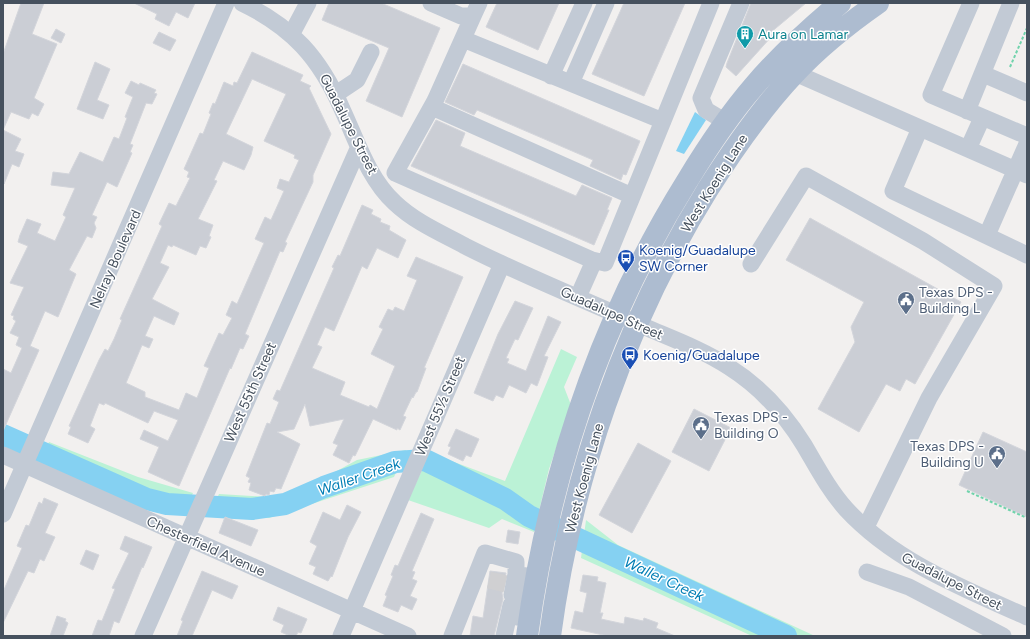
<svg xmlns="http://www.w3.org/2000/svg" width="1030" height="639" viewBox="0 0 1030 639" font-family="Figtree,sans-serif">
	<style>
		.green { fill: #bbf2d6 }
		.water { fill: #85d1f2 }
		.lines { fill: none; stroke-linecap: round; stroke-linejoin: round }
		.river { stroke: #85d1f2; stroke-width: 22 }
		.building { fill: #cbced5; stroke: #d3d5db; fill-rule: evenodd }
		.minor-tunnel { stroke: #d0d0d2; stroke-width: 17; stroke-dasharray: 17 8; stroke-linecap: butt }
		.path { stroke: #71d3ac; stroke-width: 2; stroke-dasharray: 3 2; stroke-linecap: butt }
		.minor { stroke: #c2cad5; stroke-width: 17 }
		.major { stroke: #adbcd0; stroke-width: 22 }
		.labels { text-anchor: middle; stroke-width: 3; stroke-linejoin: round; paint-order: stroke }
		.culture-label { font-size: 14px; fill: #0d838f; stroke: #fff; text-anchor: start }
		.street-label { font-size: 14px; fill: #46515e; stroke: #fff }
		.transit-label { font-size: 14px; fill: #164399; stroke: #fff; text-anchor: start }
		.service-label { font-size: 14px; fill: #4e5e75; stroke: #fff; text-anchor: start }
		.water-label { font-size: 15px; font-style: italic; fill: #027eb5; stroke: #fff }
	</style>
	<rect width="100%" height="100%" fill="#f2f0ef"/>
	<path class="green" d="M 561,349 L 577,357 L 564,387 L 571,405 L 549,469 L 534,532 L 502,519 L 489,528 L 408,500 L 430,453 L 505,481 Z
		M 49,442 L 138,477 L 193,493 L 183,514 L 163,514 L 41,460 Z
		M 406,450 L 394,477 L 269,518 L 209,514 L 219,494 L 269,497 L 300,491 L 357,460 Z
		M 586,520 L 618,545 L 815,636 L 752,636 L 581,558 Z"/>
	<path class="water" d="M 695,112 L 706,120 L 684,154 L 676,151 Z"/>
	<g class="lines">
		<path class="river" d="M 3,435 L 147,499 L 167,504 L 252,509 L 285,504 L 324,487 L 395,462 L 425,460 L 505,499 L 529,516 L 786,636"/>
	</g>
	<path class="building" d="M 21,3 L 44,3 L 32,34 L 57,44 L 34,98 L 44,104 L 38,116 L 32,113 L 29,119 L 11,112 L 3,130 L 3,54 Z
		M 134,3 L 195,3 L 188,18 L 176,12 L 169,26 L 155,19 L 157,14 Z
		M 329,3 L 381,3 L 440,28 L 402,117 L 366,101 L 389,48 L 322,20 Z
		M 497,3 L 559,3 L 538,50 L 486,27 Z
		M 624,3 L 685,3 L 644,96 L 592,74 Z
		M 751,3 L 806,3 L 770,33 L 772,36 L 736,76 L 726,67 L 727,63 Z
		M 56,29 L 65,34 L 61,43 L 51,38 Z
		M 159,32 L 176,40 L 170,51 L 153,43 Z
		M 252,52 L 303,75 L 300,81 L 311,86 L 309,88 L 331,134 L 313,175 L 313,182 L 285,242 L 287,243 L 283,252 L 280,251 L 245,334 L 249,336 L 243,349 L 240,348 L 231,369 L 230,368 L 179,486 L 148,472 L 159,447 L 140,439 L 144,430 L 168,441 L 178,420 L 154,411 L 148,423 L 105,403 L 104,405 L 99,403 L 92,421 L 90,426 L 95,429 L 88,443 L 68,434 L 71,427 L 69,426 L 99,360 L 105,349 L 108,351 L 114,339 L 122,320 L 120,319 L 162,226 L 159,224 L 169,203 L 176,206 L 190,178 L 187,177 L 189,172 L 184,169 L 200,133 L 203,134 L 211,114 L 209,113 L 213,103 L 215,104 L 224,82 L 233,86 L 234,82 L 237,83 ZM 252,79 L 286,94 L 264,141 L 295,155 L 294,158 L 299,160 L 289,182 L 280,179 L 277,188 L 284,191 L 271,220 L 265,217 L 255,239 L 264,243 L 237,304 L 232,301 L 226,315 L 232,318 L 223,335 L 219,333 L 204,366 L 209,368 L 197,398 L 186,393 L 179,410 L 145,397 L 145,392 L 126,383 L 142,345 L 149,348 L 153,339 L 145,336 L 154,316 L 174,325 L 179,313 L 152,299 L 169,267 L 160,263 L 168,245 L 172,247 L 173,245 L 196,255 L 200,246 L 206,248 L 211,237 L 209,236 L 213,225 L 198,219 L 217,181 L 214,180 L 223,161 L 244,170 L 251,155 L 253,147 L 226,134 Z
		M 95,62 L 110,69 L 97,100 L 109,105 L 103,119 L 77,109 Z
		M 463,64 L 640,141 L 626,175 L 623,174 L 621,180 L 590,166 L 593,160 L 477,110 L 474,115 L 445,102 Z
		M 131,81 L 139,85 L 140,83 L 156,90 L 154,93 L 157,94 L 152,104 L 146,103 L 130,144 L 133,145 L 130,152 L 132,153 L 117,187 L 107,182 L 92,215 L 97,217 L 94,223 L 96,228 L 92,238 L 87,236 L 69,270 L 76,274 L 58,317 L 45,311 L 30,346 L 39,350 L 3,431 L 3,369 L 11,373 L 22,348 L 16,345 L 19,337 L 10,333 L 16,321 L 13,319 L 14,316 L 11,315 L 24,287 L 10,283 L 28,246 L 18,242 L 20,235 L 27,219 L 41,224 L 37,233 L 55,241 L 66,217 L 63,215 L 75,188 L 51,185 L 53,172 L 69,174 L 80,152 L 103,162 L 114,137 L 119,139 L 127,118 L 125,117 L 133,97 L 125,93 Z
		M 436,120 L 465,133 L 460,146 L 576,196 L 582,185 L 612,198 L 607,210 L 609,210 L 594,245 L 411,166 Z
		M 3,130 L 21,139 L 15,151 L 24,154 L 19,167 L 12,164 L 4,184 Z
		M 362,205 L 373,210 L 371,214 L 381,219 L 380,222 L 390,226 L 389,230 L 406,240 L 398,258 L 377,248 L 367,269 L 362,266 L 334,331 L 325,327 L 317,345 L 322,347 L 312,368 L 345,382 L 340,395 L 369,407 L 370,405 L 377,409 L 395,366 L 371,354 L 383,329 L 379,327 L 388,309 L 393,311 L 395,307 L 404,311 L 417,280 L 407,276 L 416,257 L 463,277 L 424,368 L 426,368 L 417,392 L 416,392 L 413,398 L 412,397 L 403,416 L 406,417 L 400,430 L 397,428 L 397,430 L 373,419 L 355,456 L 353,455 L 349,463 L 333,455 L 338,445 L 333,443 L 344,419 L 310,426 L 305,404 L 294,429 L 277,432 L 300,444 L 281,489 L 276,488 L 274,492 L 270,491 L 269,495 L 266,494 L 265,496 L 249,490 L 251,483 L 248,482 L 250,478 L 246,476 L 267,423 L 270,424 L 279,402 L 273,399 L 277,390 L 280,391 L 334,268 L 332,267 L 338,255 L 340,256 Z
		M 810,218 L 961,302 L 915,384 L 906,379 L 900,391 L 886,384 L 859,432 L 818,409 L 855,342 L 851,327 L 864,302 L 786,260 Z
		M 515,301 L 533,308 L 518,340 L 515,339 L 506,358 L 509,359 L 507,363 L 526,371 L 548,316 L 561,322 L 544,356 L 548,357 L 537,386 L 531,383 L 526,393 L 509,385 L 503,398 L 496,395 L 493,401 L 474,393 L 498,334 Z
		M 694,409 L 731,428 L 709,471 L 672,452 Z
		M 456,429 L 479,439 L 471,457 L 466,455 L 463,461 L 448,454 L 451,447 L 448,446 Z
		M 983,432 L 1027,452 L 1027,517 L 959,485 Z
		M 638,443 L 671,461 L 632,533 L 599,515 Z
		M 44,498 L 58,504 L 45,533 L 55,537 L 44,561 L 40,559 L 34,573 L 28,571 L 3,623 L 3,592 L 22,548 L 17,546 L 26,525 L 29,526 L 39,502 L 42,504 Z
		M 347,505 L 361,512 L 348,537 L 332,577 L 331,576 L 328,581 L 313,574 L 316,567 L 309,564 L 317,546 L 310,542 L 323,512 L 340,520 Z
		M 421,513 L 434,519 L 412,571 L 415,572 L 412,579 L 417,581 L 410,596 L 417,599 L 412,610 L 401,605 L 398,612 L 383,606 L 387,596 L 385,595 L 393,576 L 391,575 L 395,565 L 398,566 Z
		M 225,517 L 258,530 L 251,546 L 219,533 Z
		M 508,530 L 520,532 L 518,544 L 506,542 Z
		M 125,536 L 152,547 L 143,568 L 142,567 L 119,623 L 114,621 L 109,636 L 92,636 L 98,620 L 102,621 L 115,589 L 112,588 L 129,553 L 120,549 Z
		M 86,550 L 99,555 L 93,570 L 80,564 Z
		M 202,571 L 238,586 L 232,599 L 212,590 L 192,636 L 177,636 L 183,621 L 181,620 Z
		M 490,571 L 506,573 L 502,593 L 503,599 L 494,636 L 470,636 L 473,616 L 483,618 Z
		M 583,575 L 598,577 L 597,581 L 606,583 L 600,613 L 603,613 L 601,619 L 624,624 L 625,617 L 643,621 L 644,618 L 658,623 L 656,628 L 675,636 L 608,636 L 571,628 L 575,611 L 583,613 L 587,593 L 580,591 Z
		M 278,607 L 307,619 L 301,633 L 298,632 L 296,636 L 290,636 L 281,632 L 284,625 L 273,620 Z
		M 57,616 L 66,619 L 65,621 L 68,623 L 63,636 L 50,636 Z"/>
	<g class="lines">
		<path class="minor-tunnel" d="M 489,580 L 506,584"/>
		<path class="path" d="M 1010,67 L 1027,28
			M 967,491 L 1027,518"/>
		<path class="minor" d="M 242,3 C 292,27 320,58 342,109 C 357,141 368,178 395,203 C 415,222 441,233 465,246 C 524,276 585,300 645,327 C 673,339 703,350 729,367 C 759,386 785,414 804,445 C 817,467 829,490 846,509 C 895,562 963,588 1027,617
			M 431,3 L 461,16 L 473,16 L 479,3
			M 971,3 L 931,95 L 1027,136
			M 473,16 L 435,101 L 395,173 L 592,260 L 605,263 L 711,3
			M 291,35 L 308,3
			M 463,39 L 663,121
			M 795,73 L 1027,175
			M 983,74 L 1027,93
			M 551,76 L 584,3
			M 571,83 L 606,3
			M 336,94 L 357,80 L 371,52
			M 432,107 L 632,196
			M 967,111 L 1011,3
			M 726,122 L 706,110 L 701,98 L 741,3
			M 920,128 L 893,191 L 1027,255
			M 968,149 L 982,118
			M 987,235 L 1027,144
			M 751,264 L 806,176 L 923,241 L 994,286 L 929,398 L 866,527
			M 578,297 L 594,261
			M 3,455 L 408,636
			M 3,514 L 226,3
			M 867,572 L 909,587 L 1003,636
			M 512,595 L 516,574 L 527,576
			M 517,617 L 524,582
			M 143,636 L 358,149
			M 341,636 L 502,264
			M 452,636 L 485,553 L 516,562 L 516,574
			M 504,636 L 511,605"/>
		<path class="major" d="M 527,636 C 549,475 601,319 687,181 C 707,148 729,115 754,86 C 780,55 809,29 840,3
			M 550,636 C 571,479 624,324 708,189 C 734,148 761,109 794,74 C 819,47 848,24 878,3"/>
	</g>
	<defs>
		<symbol id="building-pin" viewBox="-11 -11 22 30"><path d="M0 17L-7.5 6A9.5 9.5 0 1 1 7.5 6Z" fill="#0f9aa8" stroke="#fff"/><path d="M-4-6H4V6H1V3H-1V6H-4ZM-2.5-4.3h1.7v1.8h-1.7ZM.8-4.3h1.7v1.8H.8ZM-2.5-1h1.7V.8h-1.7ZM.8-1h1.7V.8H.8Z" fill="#fff"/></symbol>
		<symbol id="bus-pin" viewBox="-11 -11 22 30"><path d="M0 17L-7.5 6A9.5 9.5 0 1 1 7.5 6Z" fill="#1a4fb4" stroke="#fff"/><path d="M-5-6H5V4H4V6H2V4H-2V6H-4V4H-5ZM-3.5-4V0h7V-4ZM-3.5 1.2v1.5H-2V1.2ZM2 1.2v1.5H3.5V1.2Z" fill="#fff"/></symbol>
		<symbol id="civic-pin" viewBox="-11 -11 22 30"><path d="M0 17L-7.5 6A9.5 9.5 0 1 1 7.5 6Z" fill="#5c6f8a" stroke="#fff"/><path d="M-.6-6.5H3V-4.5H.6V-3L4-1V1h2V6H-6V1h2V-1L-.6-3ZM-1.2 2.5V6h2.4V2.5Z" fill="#fff"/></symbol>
	</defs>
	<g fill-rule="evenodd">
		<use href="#building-pin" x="735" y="24" width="20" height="27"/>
		<use href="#bus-pin" x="616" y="248" width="20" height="27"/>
		<use href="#civic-pin" x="896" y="290" width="20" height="27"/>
		<use href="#bus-pin" x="620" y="345" width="20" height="27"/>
		<use href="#civic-pin" x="691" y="415" width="20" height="27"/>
		<use href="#civic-pin" x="987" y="444" width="20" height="27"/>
	</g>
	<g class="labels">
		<g class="culture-label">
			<text x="758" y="39">Aura on Lamar</text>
		</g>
		<g class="street-label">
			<text transform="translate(349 124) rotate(63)" y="5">Guadalupe Street</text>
			<text transform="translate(714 183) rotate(-58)" y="5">West Koenig Lane</text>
			<text transform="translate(115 259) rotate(-66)" y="5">Nelray Boulevard</text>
			<text transform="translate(612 313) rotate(24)" y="5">Guadalupe Street</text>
			<text transform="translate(250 392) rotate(-66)" y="5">West 55th Street</text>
			<text transform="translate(440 406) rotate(-67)" y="5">West 55½ Street</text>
			<text transform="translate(584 478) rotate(-75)" y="5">West Koenig Lane</text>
			<text transform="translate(206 546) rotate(24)" y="5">Chesterfield Avenue</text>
			<text transform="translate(952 581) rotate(27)" y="5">Guadalupe Street</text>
		</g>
		<g class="transit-label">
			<text x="639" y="255">Koenig/Guadalupe<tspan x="639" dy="16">SW Corner</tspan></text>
			<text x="643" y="360">Koenig/Guadalupe</text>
		</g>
		<g class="service-label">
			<text x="919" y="297">Texas DPS -<tspan x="919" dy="16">Building L</tspan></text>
			<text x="714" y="422">Texas DPS -<tspan x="714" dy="16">Building O</tspan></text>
			<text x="984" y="451" text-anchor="end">Texas DPS -<tspan x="984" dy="16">Building U</tspan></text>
		</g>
		<g class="water-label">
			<text transform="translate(359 477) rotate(-19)" y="5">Waller Creek</text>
			<text transform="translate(664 579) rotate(25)" y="5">Waller Creek</text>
		</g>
	</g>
	<rect width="1030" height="639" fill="none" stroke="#46515e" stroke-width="8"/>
</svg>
